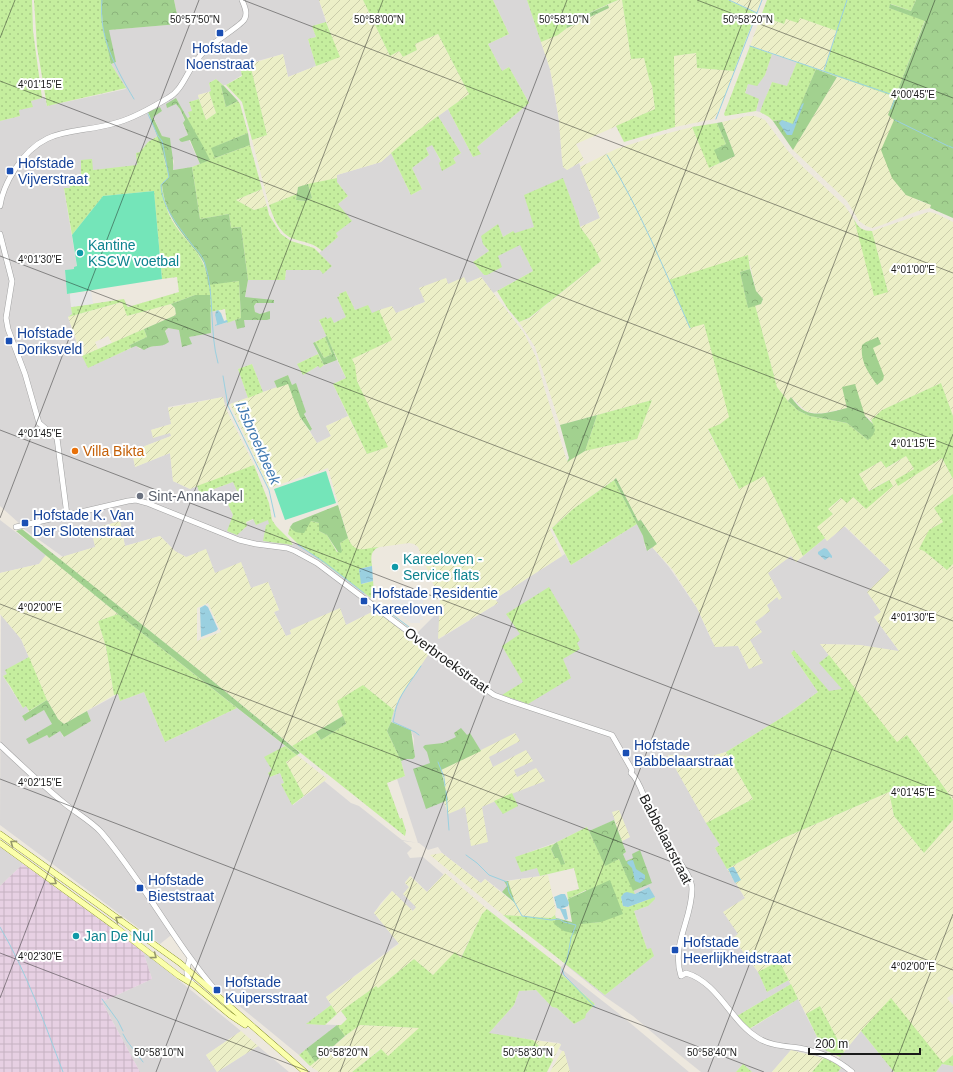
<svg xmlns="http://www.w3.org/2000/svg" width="953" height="1072" viewBox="0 0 953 1072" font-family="Arial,sans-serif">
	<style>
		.residential { fill: #d9d7d7 }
		.industrial { fill: url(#industrial-grid) }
		.farmland { fill: url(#farmland-furrows); fill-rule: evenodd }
		.grass { fill: url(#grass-dots) }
		.forest { fill: url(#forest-crowns) }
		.pitch { fill: #74e5b9 }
		.parking { fill: #e6e6e6 }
		.water { fill: url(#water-ripples) }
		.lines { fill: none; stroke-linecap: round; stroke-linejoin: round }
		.stream { stroke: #9ad0e0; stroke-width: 1 }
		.tertiary-casing { stroke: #a1a1a1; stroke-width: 6 }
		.secondary-casing { stroke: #677300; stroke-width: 6 }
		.tertiary { stroke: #fff; stroke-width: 5 }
		.secondary { stroke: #fbffab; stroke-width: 5.5 }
		.oneway { stroke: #96986a }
		.ticks { fill: none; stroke: #1a1a1a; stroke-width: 1; stroke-opacity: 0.45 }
		.transit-dot { fill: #1a4fb4; stroke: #fff; stroke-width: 1.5 }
		.culture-dot { fill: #0f9aa8; stroke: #fff; stroke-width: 1.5 }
		.food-dot { fill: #e8710a; stroke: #fff; stroke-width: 1.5 }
		.worship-dot { fill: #6b7280; stroke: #fff; stroke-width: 1.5 }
		.labels { text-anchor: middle; stroke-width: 4; stroke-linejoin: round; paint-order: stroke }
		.transit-label { font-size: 14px; fill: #164399; stroke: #fff; text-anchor: start }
		.culture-label { font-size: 14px; fill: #0d838f; stroke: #fff; text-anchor: start }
		.food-label { font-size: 14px; fill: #c56008; stroke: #fff; text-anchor: start }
		.worship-label { font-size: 14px; fill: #5b616d; stroke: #fff; text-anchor: start }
		.street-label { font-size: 14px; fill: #1a1a1a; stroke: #fff }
		.water-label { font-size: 15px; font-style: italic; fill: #4079b1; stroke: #fff }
		.ticks-label { font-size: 10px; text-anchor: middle; fill: #1a1a1a; stroke: #fff; stroke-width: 4; stroke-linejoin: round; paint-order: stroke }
	</style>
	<defs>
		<pattern id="industrial-grid" width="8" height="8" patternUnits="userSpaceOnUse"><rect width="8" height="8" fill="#e7d0e3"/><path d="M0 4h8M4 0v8" fill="none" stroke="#c6b2c2"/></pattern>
		<pattern id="farmland-furrows" width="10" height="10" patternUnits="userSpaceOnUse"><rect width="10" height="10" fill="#ecefc7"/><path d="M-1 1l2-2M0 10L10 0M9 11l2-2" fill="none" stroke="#caccaa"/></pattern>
		<pattern id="grass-dots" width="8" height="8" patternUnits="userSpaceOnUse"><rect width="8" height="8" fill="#c5ee9e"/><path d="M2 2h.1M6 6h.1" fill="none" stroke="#a9cc88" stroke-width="1.8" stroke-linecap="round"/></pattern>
		<pattern id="forest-crowns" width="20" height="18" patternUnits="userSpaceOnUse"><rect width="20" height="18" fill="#a2d18f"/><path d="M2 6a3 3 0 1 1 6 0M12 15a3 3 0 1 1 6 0" fill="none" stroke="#8bb37b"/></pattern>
		<pattern id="water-ripples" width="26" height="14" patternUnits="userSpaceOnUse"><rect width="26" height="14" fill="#9ad0e0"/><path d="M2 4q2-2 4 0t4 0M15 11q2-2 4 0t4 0" fill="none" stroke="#84b2c0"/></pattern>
	</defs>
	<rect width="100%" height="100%" fill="#ede8de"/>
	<path class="residential" d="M 174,0 L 319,0 L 326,22 L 312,26 L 316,37 L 308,39 L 316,66 L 288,77 L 283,54 L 240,66 L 242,75 L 226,85 L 223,85 L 216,79 L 209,83 L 211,91 L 198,95 L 199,99 L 189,102 L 192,111 L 190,117 L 187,118 L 176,98 L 176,104 L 180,109 L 185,121 L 183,124 L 188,135 L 179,139 L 180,141 L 189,140 L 200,164 L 192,167 L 173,170 L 174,161 L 171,155 L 170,139 L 162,136 L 153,116 L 162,111 L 160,107 L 148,113 L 158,136 L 148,142 L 140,152 L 138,165 L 93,171 L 81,160 L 81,182 L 69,182 L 70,188 L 64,189 L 77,267 L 75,269 L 65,270 L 67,294 L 70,294 L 72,314 L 68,317 L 79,350 L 88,367 L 136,346 L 140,349 L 155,346 L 168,328 L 179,330 L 182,347 L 189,337 L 211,333 L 210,312 L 216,311 L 215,315 L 217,324 L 215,326 L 235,320 L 237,329 L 243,320 L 267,320 L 266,311 L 261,315 L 255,312 L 254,306 L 256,303 L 274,303 L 245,298 L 248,280 L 285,280 L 286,270 L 320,270 L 331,266 L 319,253 L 338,237 L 335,233 L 338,204 L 348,196 L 337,182 L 337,175 L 381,162 L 391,153 L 411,195 L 422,189 L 412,168 L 429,155 L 426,148 L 432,144 L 441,162 L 456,163 L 453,158 L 461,153 L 438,116 L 448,109 L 473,157 L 480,153 L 477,147 L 529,103 L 509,67 L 502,71 L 488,44 L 509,34 L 493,0 L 527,0 L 550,69 L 559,121 L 562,159 L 567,170 L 579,163 L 600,218 L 580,227 L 579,221 L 563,179 L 534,227 L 514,234 L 513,231 L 503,237 L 498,225 L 483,244 L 489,251 L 473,262 L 484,275 L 497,256 L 520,244 L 533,271 L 497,291 L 493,293 L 481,277 L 467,283 L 448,284 L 446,278 L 425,302 L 396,313 L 372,313 L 355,310 L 346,291 L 338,297 L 347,317 L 334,323 L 327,320 L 326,317 L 319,321 L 327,336 L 313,343 L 318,354 L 297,364 L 308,371 L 319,366 L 320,367 L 337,360 L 346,378 L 333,384 L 348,416 L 326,426 L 331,436 L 317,444 L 310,431 L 312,429 L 304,413 L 295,384 L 292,385 L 288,375 L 274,381 L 277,388 L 263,392 L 252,364 L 238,369 L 248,398 L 225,406 L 223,397 L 168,407 L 172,424 L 151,430 L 171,432 L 171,436 L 132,451 L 135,467 L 170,453 L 173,481 L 190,489 L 197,486 L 200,494 L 233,482 L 238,493 L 231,503 L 228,504 L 233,515 L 237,535 L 247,526 L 246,523 L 254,519 L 256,525 L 268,519 L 293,545 L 293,544 L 297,543 L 299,544 L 371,598 L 367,604 L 376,610 L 346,625 L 340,609 L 290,631 L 292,634 L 286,636 L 274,612 L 279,610 L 268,582 L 251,588 L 215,573 L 175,551 L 160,536 L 125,546 L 120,522 L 95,547 L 63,557 L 24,529 L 22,524 L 20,524 L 0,506 L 0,121 L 20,116 L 18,110 L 32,107 L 31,101 L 42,98 L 45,97 L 47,106 L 126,89 L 111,64 L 116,62 L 108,30 L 179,24 Z
		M 772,54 L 797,62 L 787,87 L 772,82 L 760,112 L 756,111 L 758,104 L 745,94 L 748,84 L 765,75 Z
		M 0,520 L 46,555 L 39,564 L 0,573 Z
		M 637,524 L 643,536 L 645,547 L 648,551 L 652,547 L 669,567 L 697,608 L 713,643 L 738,646 L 749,669 L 750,640 L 755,622 L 767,605 L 777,597 L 767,573 L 791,556 L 796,562 L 825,538 L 827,541 L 844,526 L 890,570 L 881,612 L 874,617 L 900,652 L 860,645 L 821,644 L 829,655 L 820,663 L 843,689 L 829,692 L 794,650 L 791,653 L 818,692 L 786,715 L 726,752 L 709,757 L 668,755 L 720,845 L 715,848 L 745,898 L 738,934 L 733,938 L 758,972 L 767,992 L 789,980 L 791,984 L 737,1016 L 750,1029 L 798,999 L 823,1049 L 828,1051 L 824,1058 L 791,1050 L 772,1072 L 752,1072 L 743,1064 L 736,1072 L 701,1072 L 661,1040 L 633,1016 L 604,996 L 566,965 L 563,970 L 618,1013 L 689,1072 L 570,1072 L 564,1052 L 559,1049 L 561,1045 L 559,1043 L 488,1034 L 514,1005 L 519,991 L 536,990 L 552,1007 L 557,1008 L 574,1024 L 586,1014 L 595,1004 L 560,973 L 561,967 L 565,963 L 605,995 L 653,956 L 647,949 L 634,911 L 648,906 L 649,887 L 635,894 L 633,891 L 652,882 L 633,858 L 626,861 L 623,854 L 626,852 L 622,841 L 630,837 L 615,820 L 589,831 L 587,827 L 557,842 L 516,857 L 538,868 L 540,876 L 505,881 L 507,886 L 502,892 L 485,879 L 481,883 L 442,853 L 438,847 L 428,850 L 419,843 L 403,841 L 412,848 L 407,853 L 410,858 L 423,857 L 444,875 L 427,892 L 411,876 L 405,882 L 409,887 L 417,907 L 412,911 L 392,891 L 381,903 L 374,913 L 399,943 L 326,997 L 331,1005 L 307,1024 L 337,1025 L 299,1055 L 210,982 L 175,932 L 160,944 L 0,825 L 1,614 L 21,639 L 29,657 L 6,670 L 7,674 L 3,676 L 23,708 L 26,706 L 29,711 L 22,716 L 25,720 L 44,710 L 53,724 L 27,739 L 47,735 L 49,738 L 60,730 L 63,737 L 91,721 L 87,711 L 118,694 L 120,701 L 144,692 L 165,742 L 237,708 L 285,746 L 265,757 L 272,770 L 270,777 L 280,773 L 284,783 L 281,784 L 293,805 L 324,781 L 351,803 L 359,806 L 402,840 L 418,843 L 397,779 L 405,776 L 401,761 L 406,759 L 413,759 L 414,739 L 411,730 L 391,722 L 394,710 L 399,698 L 433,647 L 416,634 L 441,609 L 439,639 L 498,603 L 495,599 L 562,556 L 565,554 L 571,565 Z
		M 0,847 L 23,864 L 0,886 Z
		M 143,951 L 241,1031 L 206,1055 L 217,1072 L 258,1046 L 289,1072 L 140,1072 L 102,1002 L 152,979 Z
		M 861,1031 L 894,1072 L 838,1072 L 841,1068 L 835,1063 Z
		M 942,1064 L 953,1066 L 953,1072 L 936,1072 Z"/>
	<path class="industrial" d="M 23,864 L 143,951 L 152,979 L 102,1002 L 140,1072 L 0,1072 L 0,886 Z"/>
	<path class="farmland" d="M 319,0 L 363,0 L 390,56 L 399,51 L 403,57 L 417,50 L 415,44 L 438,34 L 469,94 L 416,132 L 381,162 L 337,175 L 337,178 L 298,187 L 297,194 L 269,205 L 252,140 L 267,135 L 250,64 L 283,54 L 288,77 L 339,57 Z
		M 618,0 L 622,0 L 631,59 L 644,58 L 649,79 L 652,86 L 655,109 L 576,144 L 584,160 L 567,170 L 563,167 L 562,159 L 559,121 L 554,89 L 550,69 L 541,42 L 557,35 L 567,28 L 609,8 L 608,5 Z
		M 728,0 L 761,0 L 756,13 Z
		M 761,16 L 784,24 L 785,19 L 800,18 L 837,31 L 824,72 L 750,46 Z
		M 696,53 L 697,68 L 734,71 L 722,104 L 714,119 L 675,127 L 674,56 Z
		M 837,77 L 895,97 L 889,112 L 895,120 L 917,200 L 931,205 L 930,208 L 918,211 L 879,226 L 872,228 L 866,226 L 859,221 L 847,201 L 793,150 Z
		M 209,92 L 216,113 L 206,120 L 198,95 Z
		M 747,116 L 755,116 L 765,120 L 788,151 L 804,168 L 844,205 L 852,216 L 888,292 L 872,231 L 925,213 L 930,212 L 937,214 L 953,222 L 953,416 L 941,383 L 882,410 L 871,420 L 866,416 L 847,408 L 824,413 L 814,413 L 806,411 L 791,397 L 788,401 L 777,387 L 755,305 L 761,304 L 763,299 L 756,291 L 748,256 L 704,324 L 730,417 L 720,424 L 708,430 L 738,488 L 764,476 L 803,556 L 796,562 L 791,556 L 768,573 L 782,598 L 779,600 L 777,597 L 767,605 L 770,611 L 755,622 L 762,632 L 750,640 L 763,663 L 749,669 L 738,646 L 715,647 L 697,608 L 672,569 L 652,547 L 657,544 L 641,520 L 638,522 L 616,478 L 573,509 L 550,529 L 562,556 L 495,599 L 498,603 L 438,639 L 440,600 L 418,547 L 414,544 L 409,543 L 359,550 L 355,549 L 351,544 L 348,538 L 328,468 L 269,488 L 230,404 L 288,383 L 300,417 L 317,443 L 331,436 L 326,426 L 348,416 L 367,454 L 387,447 L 357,381 L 352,359 L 391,340 L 379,310 L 392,306 L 396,313 L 425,302 L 419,288 L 446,278 L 448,284 L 464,277 L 467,283 L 481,277 L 524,333 L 536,357 L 544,387 L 567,461 L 585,451 L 637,439 L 652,400 L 560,425 L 535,347 L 519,322 L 529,319 L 601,261 L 592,243 L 580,227 L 600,218 L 580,167 L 616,149 L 657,136 L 692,127 L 710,168 L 735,156 L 722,122 Z
		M 262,189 L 267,206 L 254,210 L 236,200 Z
		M 123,302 L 127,316 L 171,304 L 175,308 L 176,315 L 112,343 L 108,336 L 95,342 L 98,349 L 82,356 L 68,317 Z
		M 223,397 L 226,409 L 254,465 L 190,489 L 173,481 L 170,453 L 135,467 L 132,451 L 171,436 L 170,433 L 153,438 L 151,430 L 171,424 L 168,408 Z
		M 906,456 L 914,469 L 895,480 L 942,458 L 953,479 L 953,494 L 934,508 L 943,522 L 929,530 L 924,551 L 947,570 L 953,564 L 953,800 L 907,735 L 897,743 L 820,644 L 860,645 L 899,651 L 874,617 L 881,612 L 867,592 L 890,570 L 845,526 L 827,541 L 816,527 L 833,514 L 828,509 L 842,498 L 853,497 L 866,509 L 888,480 L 868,491 L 859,474 L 881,461 L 887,468 Z
		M 120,521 L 125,546 L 160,536 L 175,551 L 186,557 L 206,549 L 215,573 L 241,562 L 251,588 L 268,582 L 279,610 L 274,612 L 286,636 L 291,634 L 290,630 L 340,608 L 346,625 L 376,610 L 430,652 L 399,698 L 394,710 L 363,685 L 338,701 L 343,716 L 292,746 L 209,678 L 58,558 L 95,547 L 91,529 ZM 208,603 L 221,632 L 197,641 L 197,608 Z
		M 46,555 L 118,614 L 98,621 L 106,647 L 114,695 L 64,724 L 58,719 L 47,700 L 21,639 L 0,614 L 0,573 L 39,564 Z
		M 515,733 L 520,741 L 489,757 L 493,767 L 526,750 L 533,761 L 514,770 L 517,777 L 536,768 L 545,781 L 514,793 L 482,807 L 488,842 L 471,846 L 465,807 L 448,814 L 444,802 L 448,800 L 441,770 Z
		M 726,752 L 753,799 L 706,823 L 668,755 L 709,757 Z
		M 297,755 L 327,779 L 304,796 L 286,762 Z
		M 889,792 L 894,816 L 924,853 L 953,820 L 953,994 L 947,998 L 953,1005 L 953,1055 L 944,1063 L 861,1031 L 844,1052 L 820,1006 L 806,1014 L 779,962 L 758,972 L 733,938 L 738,934 L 723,912 L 745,898 L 727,869 L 779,840 Z
		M 619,810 L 630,837 L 622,841 L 612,812 Z
		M 442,853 L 481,883 L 485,879 L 514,903 L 508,881 L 548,875 L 556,911 L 555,915 L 551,918 L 503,915 L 430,855 Z
		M 445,873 L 487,909 L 482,914 L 460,959 L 455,953 L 433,975 L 414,959 L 378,988 L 376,986 L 337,1014 L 326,997 L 399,944 L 374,913 L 392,891 L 413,911 L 416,907 L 403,894 L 409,887 L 405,883 L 410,876 L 427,892 Z
		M 359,1025 L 420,1028 L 387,1057 L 380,1049 L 352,1072 L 319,1072 L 310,1066 Z
		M 241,1031 L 258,1046 L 217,1072 L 206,1055 Z
		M 533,1040 L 561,1044 L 553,1060 Z
		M 791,1050 L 815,1056 L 824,1058 L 812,1072 L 772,1072 Z
		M 562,1051 L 564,1051 L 570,1072 L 550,1072 Z"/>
	<path class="grass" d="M 0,0 L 32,0 L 33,31 L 42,98 L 31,101 L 33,107 L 19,110 L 20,116 L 0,121 Z
		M 34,0 L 101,0 L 103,28 L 111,64 L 126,88 L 47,106 L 37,47 Z
		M 363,0 L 493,0 L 509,34 L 488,44 L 502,71 L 509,67 L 529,103 L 477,147 L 481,154 L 473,157 L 448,109 L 469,94 L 438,34 L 415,44 L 417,50 L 403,57 L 399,51 L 390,56 Z
		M 527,0 L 618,0 L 566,23 L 567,28 L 558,35 L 541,42 Z
		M 622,0 L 728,0 L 756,13 L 734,71 L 697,68 L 696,53 L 674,56 L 675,127 L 624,142 L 616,126 L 655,109 L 652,86 L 649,79 L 644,58 L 631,59 Z
		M 767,0 L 916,0 L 911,11 L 891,4 L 889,8 L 925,20 L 895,97 L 824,72 L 837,31 L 800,18 L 798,23 L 786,19 L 784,24 L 761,16 Z
		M 326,22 L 340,57 L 316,66 L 308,39 L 316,37 L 312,26 Z
		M 750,46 L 772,54 L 765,75 L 757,86 L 748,84 L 745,93 L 759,99 L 756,111 L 725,116 L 724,114 Z
		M 797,62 L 816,69 L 792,126 L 777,120 L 773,121 L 769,117 L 760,112 C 763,102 768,93 772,82 L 787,86 Z
		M 250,64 L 267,135 L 252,140 L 242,102 L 226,85 L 242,76 L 240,66 Z
		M 216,79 L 223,85 L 221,86 L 226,107 L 238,101 L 240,104 L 248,133 L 212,148 L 215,158 L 250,145 L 262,189 L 236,200 L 254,210 L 267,206 L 269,215 L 281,234 L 291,241 L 314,248 L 332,266 L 323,274 L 320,270 L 286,270 L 285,280 L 248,280 L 241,227 L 231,228 L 229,214 L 200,219 L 192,167 L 209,160 L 187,118 L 190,117 L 188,112 L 192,111 L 189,102 L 199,99 L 206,120 L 216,113 L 209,92 L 211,91 L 209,83 Z
		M 438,116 L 461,153 L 453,158 L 456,163 L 442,171 L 439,163 L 441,161 L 432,145 L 426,148 L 429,155 L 412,168 L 422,189 L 411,195 L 391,153 L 416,132 Z
		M 717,123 L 726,144 L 715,150 L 720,163 L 709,168 L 692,127 Z
		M 158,136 L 169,177 L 162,183 C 163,197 166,210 173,222 C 182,237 196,248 203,263 C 206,269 207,278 208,284 L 239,281 L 241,318 L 227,323 L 225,309 L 210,312 L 209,295 L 195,295 L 171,304 L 127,316 L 122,302 L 68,317 L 72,314 L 71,307 L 124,299 L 127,306 L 128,307 L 179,292 L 177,277 L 162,279 L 154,191 L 103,196 L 72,235 L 64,188 L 70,188 L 69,181 L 81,182 L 81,160 L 92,159 L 93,170 L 137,165 L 136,153 L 140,152 L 148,142 Z
		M 337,178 L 337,182 L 348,196 L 338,204 L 352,221 L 336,233 L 338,237 L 322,251 C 313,243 307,243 297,240 C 280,236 274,219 269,205 L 297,194 L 296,200 L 306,201 L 312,198 L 308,184 Z
		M 563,178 L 579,221 L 580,227 L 592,243 L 601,261 L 529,318 L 519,322 L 508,309 L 497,291 L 533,271 L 520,245 L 498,256 L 502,267 L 487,275 L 484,275 L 473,262 L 489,251 L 483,244 L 481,236 L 498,224 L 503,237 L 513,231 L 515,233 L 534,227 L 524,195 Z
		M 854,219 C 858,228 863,231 872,231 L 888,292 L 874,296 Z
		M 748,255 L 750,269 L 740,272 L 748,307 L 755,305 L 777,387 L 788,401 L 799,411 L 810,416 L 847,423 L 868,440 L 873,424 L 871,420 L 882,410 L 941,383 L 953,416 L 953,479 L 942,458 L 898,486 L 895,480 L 914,469 L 906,456 L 886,468 L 881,461 L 859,474 L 869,491 L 889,480 L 893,486 L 866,509 L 853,497 L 847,503 L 841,498 L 828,509 L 833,514 L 817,527 L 825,538 L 803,556 L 764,476 L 739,489 L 708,429 L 720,424 L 729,417 L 704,324 L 690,328 L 669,280 Z
		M 346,291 L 355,310 L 368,305 L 372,313 L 379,310 L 392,340 L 352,359 L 355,365 L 357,381 L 388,447 L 367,454 L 333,384 L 346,378 L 319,320 L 326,317 L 327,319 L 331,317 L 334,323 L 346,317 L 337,297 L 340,296 L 339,294 Z
		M 144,329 L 147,337 L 130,345 L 131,348 L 88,368 L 82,356 Z
		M 325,337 L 332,354 L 324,358 L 315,342 Z
		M 318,354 L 324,365 L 320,368 L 318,366 L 303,375 L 297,364 Z
		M 252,364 L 263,392 L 248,398 L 238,369 Z
		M 652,400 L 637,439 L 585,451 L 597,415 Z
		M 254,465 L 269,503 L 272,520 L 276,526 L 290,540 L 293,545 L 263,541 L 266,525 L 269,524 L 268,520 L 256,525 L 253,519 L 246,522 L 247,526 L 237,535 L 227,531 L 233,515 L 228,504 L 231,502 L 229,496 L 238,493 L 233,482 L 200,494 L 197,486 Z
		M 614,480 L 637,524 L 571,565 L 552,528 L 573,509 Z
		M 953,494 L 953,564 L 947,570 L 924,551 L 919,549 L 929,530 L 943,522 L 934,508 Z
		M 311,521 L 319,523 L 319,531 L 327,535 L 337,552 L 342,551 L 340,543 L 348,538 C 355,555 364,548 379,547 C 370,551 371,558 372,566 L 359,569 L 362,584 L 373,581 L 374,594 L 371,598 L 297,543 L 288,534 L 290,527 L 292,530 Z
		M 549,587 L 580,640 L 577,643 L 580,649 L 563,659 L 571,678 L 528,704 L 502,695 L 523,682 L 502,646 L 520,634 L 506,614 Z
		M 118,614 L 237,708 L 165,742 L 144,692 L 120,701 L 118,694 L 114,695 L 106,647 L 98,621 Z
		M 794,650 L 829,691 L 842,689 L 819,663 L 829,655 L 897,742 L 907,735 L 953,800 L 953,820 L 924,853 L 894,816 L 889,792 L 779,840 L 727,869 L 715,848 L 720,845 L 706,823 L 753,799 L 726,752 L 786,715 L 818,692 L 791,653 Z
		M 29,657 L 47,700 L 29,711 L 26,706 L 23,708 L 10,686 L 3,676 L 7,674 L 5,670 Z
		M 363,685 L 394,710 L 391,722 L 387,731 L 401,761 L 405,776 L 387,783 L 400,819 L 402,818 L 406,831 L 405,836 L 292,746 L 316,732 L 321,740 L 346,724 L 337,701 Z
		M 285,746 L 297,755 L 286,762 L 304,796 L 292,805 L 281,784 L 284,783 L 280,773 L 270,777 L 268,773 L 272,770 L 264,757 Z
		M 512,793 L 518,806 L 503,814 L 494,801 Z
		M 587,827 L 605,865 L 619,859 L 635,894 L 631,894 L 621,897 L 623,906 L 628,907 L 655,897 L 655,899 L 648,906 L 634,911 L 647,949 L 651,948 L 654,956 L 605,995 L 503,915 L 551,918 L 555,915 L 556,918 L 555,925 L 601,922 L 586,890 L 568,899 L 567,892 L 579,889 L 574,868 L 540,876 L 537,868 L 521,872 L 515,857 L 554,844 L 551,849 L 555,858 L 558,857 L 565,864 L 557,842 Z
		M 487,909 L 561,967 L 560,973 L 595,1004 L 586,1014 L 585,1018 L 574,1024 L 557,1008 L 552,1007 L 536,990 L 519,991 L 514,1005 L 489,1033 L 533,1040 L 553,1060 L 547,1072 L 352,1072 L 381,1049 L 388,1056 L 419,1028 L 360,1025 L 345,1036 L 337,1025 L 341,1025 L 347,1019 L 341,1011 L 376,986 L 378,988 L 414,959 L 433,975 L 455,952 L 461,958 L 482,914 Z
		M 779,961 L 789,980 L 767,992 L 758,972 Z
		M 791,984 L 798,999 L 749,1029 L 737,1016 Z
		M 891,998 L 943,1063 L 953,1055 L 953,1066 L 942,1064 L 936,1072 L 894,1072 L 861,1031 Z
		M 331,1005 L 337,1014 L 325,1025 L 306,1024 Z
		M 820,1006 L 844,1052 L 840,1057 L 823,1049 L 806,1014 Z
		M 306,1049 L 315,1062 L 310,1066 L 299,1055 Z
		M 824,1058 L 835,1063 L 841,1068 L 838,1072 L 812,1072 Z
		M 743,1064 L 752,1072 L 736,1072 Z"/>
	<path class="forest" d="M 101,0 L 174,0 L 179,24 L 109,30 L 116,62 L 111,64 L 103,28 Z
		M 916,0 L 953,0 L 953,218 L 930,208 L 931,205 L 906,195 L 892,178 L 881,150 L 894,120 L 888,115 L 889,112 L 925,21 L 889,8 L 890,4 L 911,11 Z
		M 608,5 L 609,8 L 567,28 L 566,23 Z
		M 816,69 L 837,77 L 793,150 L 773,121 L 782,120 L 792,125 Z
		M 223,85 L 238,101 L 226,107 L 221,86 Z
		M 176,98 L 203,146 L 210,160 L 200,164 L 190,140 L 182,142 L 180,141 L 179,139 L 188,135 L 183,123 L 185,120 L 180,109 L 176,104 L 167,108 L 166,104 Z
		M 160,107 L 162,111 L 153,117 L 162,136 L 170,138 C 171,149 174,159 173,170 L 192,167 L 200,219 L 229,214 L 231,228 L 241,227 L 248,280 L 245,297 L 274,300 L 274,303 L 256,303 L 254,306 L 255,312 L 260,314 L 270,311 L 270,319 L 267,320 L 244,320 L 245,327 L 237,329 L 235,320 L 241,318 L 239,281 L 208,285 C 207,278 206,270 204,263 C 200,255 193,248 188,241 C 173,222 164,208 162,183 L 169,177 C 164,154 157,134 148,112 Z
		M 722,122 L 735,156 L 720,163 L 714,150 L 726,144 L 717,123 Z
		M 248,133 L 250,145 L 215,158 L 211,148 Z
		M 308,184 L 312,198 L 306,201 L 296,200 L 298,187 Z
		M 750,269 L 756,291 L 763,299 L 761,304 L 748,308 L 740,272 Z
		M 195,295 L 210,295 L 211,333 L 189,337 L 192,344 L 182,347 L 179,330 L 168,328 L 165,331 L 169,342 C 160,349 154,343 144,350 L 136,346 L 131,348 L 130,345 L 147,337 L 144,329 L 176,315 L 175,308 L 171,304 Z
		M 327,336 L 337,360 L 324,365 L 313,343 L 315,342 L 324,358 L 332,354 L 325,337 Z
		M 878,337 L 881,344 L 873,348 L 884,376 L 883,380 L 877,385 C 868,372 860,361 862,345 L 866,342 Z
		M 288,375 L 292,385 L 296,383 L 306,412 L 304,414 L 312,429 L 310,431 L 300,417 L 288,384 L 277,388 L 274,381 Z
		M 855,384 L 865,416 L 873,424 L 875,430 L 873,435 L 868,440 L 847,423 L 810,416 L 799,411 L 788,401 L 791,397 C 795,402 799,408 805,411 C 818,417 834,411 847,408 L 842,387 Z
		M 597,415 L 585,451 L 567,462 L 569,458 L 560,425 Z
		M 616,478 L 638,521 L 641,520 L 657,544 L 647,551 L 644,541 L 643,536 L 614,480 Z
		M 338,505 L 348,538 L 340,543 L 342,551 L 341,553 L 338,552 L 327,535 L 319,531 L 319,523 L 311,521 L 304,533 C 298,533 293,532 290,527 L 293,523 Z
		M 22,529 L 209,678 L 300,753 L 297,755 L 118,614 L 16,531 Z
		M 47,700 L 58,719 L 64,724 L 87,711 L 91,721 L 64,737 L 60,731 L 49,738 L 47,735 L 29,744 L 26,739 L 52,724 L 44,710 L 25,721 L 22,716 Z
		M 343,716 L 346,724 L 321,740 L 316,732 Z
		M 391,722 L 411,730 L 415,757 L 413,759 L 406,759 L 401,761 L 387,731 Z
		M 461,728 L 467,735 L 470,733 L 481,751 L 441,770 L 448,800 L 426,809 L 413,769 L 430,763 L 427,752 L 423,747 L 425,745 L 443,743 L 456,737 L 454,733 Z
		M 614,820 L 626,852 L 623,854 L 626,861 L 633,858 L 632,854 L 640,850 L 652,883 L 633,891 L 619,859 L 605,866 L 589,831 Z
		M 557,842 L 565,864 L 561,865 L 558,858 L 555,858 L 551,849 L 554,844 Z
		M 610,880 L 623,914 L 601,922 L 580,924 L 576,934 L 564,931 L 554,924 L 556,918 L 572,922 L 568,899 Z
		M 504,881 L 508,881 L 515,903 L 502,892 L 507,886 Z
		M 337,1025 L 345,1036 L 315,1062 L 306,1049 Z"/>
	<path class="pitch" d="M 154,191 L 162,279 L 67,294 L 65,270 L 74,269 L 74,267 L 77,266 L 72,235 L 103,196 Z
		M 326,471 L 336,503 L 285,520 L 274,489 Z"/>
	<path class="parking" d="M 91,291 L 93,304 L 71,307 L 70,294 Z
		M 417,587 L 423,593 L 423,620 L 420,620 L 420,623 L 411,623 L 392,608 L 391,590 L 413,588 Z"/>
	<path class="water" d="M 804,103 L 792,135 L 787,135 L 779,123 L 782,120 L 793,124 L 802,104 Z
		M 218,310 L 221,313 L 224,321 L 227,320 L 228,322 L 215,326 L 215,325 L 217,324 L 215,315 L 216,311 Z
		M 824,548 L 827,549 L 832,556 L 832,558 L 829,557 L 825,560 L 818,554 L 818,552 Z
		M 372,566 L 373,581 L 361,584 L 359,569 Z
		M 205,605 L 208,607 L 218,629 L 216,631 L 201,637 L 200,608 Z
		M 633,860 L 636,869 L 645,875 L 645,879 L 640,883 L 635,881 L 632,868 L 627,863 L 628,861 Z
		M 732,867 L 734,867 L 741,880 L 735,883 L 728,869 Z
		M 649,887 L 655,897 L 628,907 L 623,906 L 621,897 L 624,893 L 627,892 L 635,894 Z
		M 561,894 L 565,894 L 569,903 L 568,906 L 561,909 L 566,909 L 568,919 L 565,920 L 560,909 L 557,908 L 554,897 Z"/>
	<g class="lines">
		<path class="stream" d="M 102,0 C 98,36 116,69 134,99
			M 729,0 L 757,13
			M 750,46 L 896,96 L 891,109
			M 824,70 L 847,0
			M 148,114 L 158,136 L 162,141 L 169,177 L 161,185 C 162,208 180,228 193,246 C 198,251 203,257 205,264 C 215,295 209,331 218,363
			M 716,119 L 762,0
			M 895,120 L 948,146
			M 949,146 L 953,148
			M 607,155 C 640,210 664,269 690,328
			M 223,376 L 228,406 L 269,490 L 275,517
			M 298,545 L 324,562 L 364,593
			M 381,606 L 409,627
			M 395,712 C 398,696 412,680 421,666
			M 395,713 L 393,722 L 415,732 L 419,735
			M 438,762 L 444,777
			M 444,778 L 445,786
			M 446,791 L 449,830
			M 466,855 L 477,863 L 489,875 L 507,882 L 509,892 L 522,916 L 551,920 L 559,919 L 564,922 L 576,925 L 571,938 L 567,960 L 565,964
			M 0,927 C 27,973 44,1022 63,1072
			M 562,969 L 564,975 L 595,1007
			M 102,999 L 118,1021 L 123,1031
			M 123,1034 L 127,1041 L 143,1062"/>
		<defs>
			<path id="tertiary" d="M 0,206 C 2,192 8,180 15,169 C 45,123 75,136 119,122 C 136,117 153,107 168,98 C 180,92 185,77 192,67 C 197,59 203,52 210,46 C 216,41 241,25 244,20 C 248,14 245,7 242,0
				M 0,234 L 12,281 L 6,318 L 8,329 L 25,374 L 39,423 L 57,438 L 67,515
				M 16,527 L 128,501 L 136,500 L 147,503 L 239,540 L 256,544 L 287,548 L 295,551 L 317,563 L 463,673 L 494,695 L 510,701 L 612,735 L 632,770 L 631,773 C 640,781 643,796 648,806 C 656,824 665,840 676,857 C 682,866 692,878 692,889 C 692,920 671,944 681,976 L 686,973 C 719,983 730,1021 758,1038 C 771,1046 785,1046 799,1048 C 821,1052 835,1058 852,1072
				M 0,745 C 21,765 42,785 64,803 C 76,813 91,821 101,832 C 144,882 174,943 218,993
				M 190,958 C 187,969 184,974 192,983"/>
			<path id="secondary" d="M 0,834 L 180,963 L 305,1072
				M 0,843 L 117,928 L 179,976 L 194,985 L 230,1015 L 245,1025"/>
		</defs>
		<use href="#tertiary" class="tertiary-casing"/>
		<use href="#secondary" class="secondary-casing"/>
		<use href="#tertiary" class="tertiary"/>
		<use href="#secondary" class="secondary"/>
	</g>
	<defs><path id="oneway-chevron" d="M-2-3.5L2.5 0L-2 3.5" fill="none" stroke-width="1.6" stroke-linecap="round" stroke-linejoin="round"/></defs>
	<g class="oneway">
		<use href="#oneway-chevron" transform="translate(13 843) rotate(-144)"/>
		<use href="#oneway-chevron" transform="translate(54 882) rotate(36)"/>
		<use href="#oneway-chevron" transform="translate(118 919) rotate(-144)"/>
		<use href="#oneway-chevron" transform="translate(154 956) rotate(37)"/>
	</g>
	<path class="ticks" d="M 243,0 L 953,273M 697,0 L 953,98M 0,38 L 15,0M 0,81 L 953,447M 0,256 L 953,621M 0,430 L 953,796M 0,518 L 199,0M 0,604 L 953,970M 0,779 L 764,1072M 0,953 L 310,1072M 0,998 L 383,0M 156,1072 L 567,0M 340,1072 L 751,0M 524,1072 L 935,0M 708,1072 L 953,434M 892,1072 L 953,914"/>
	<g class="transit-dot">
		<rect x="216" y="29" width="8" height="8" rx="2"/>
		<rect x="6" y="167" width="8" height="8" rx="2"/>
		<rect x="5" y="337" width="8" height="8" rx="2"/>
		<rect x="21" y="519" width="8" height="8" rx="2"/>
		<rect x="360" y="597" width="8" height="8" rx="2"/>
		<rect x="622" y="749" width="8" height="8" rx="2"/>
		<rect x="136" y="884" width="8" height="8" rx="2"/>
		<rect x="671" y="946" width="8" height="8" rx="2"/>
		<rect x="213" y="986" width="8" height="8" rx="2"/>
	</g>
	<g class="culture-dot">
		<circle cx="80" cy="253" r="4"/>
		<circle cx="395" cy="567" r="4"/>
		<circle cx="76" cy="936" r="4"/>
	</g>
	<circle class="food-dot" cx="75" cy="451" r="4"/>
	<circle class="worship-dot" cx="140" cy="496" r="4"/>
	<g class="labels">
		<g class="transit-label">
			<text x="220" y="53" text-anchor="middle">Hofstade<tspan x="220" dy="16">Noenstraat</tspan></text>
			<text x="18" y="168">Hofstade<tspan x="18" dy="16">Vijverstraat</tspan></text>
			<text x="17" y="338">Hofstade<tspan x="17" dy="16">Doriksveld</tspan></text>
			<text x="33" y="520">Hofstade K. Van<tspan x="33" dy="16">Der Slotenstraat</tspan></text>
			<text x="372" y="598">Hofstade Residentie<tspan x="372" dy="16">Kareeloven</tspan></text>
			<text x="634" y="750">Hofstade<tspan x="634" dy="16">Babbelaarstraat</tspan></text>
			<text x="148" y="885">Hofstade<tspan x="148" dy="16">Bieststraat</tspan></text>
			<text x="683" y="947">Hofstade<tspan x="683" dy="16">Heerlijkheidstraat</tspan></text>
			<text x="225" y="987">Hofstade<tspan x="225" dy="16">Kuipersstraat</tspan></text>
		</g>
		<g class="culture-label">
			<text x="88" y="250">Kantine<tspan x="88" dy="16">KSCW voetbal</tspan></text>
			<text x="403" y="564">Kareeloven -<tspan x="403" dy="16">Service flats</tspan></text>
			<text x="84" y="941">Jan De Nul</text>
		</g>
		<g class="food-label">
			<text x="83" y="456">Villa Bikta</text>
		</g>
		<g class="worship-label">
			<text x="148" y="501">Sint-Annakapel</text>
		</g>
		<g class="street-label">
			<text transform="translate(447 660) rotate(36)" y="5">Overbroekstraat</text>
			<text transform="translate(666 839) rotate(63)" y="5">Babbelaarstraat</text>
		</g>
		<g class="water-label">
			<text transform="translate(258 443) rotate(66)" y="5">IJsbroekbeek</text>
		</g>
	</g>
	<g class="ticks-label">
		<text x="195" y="23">50°57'50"N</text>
		<text x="379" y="23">50°58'00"N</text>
		<text x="564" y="23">50°58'10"N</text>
		<text x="748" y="23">50°58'20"N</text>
		<text x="40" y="88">4°01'15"E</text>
		<text x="913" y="98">4°00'45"E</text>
		<text x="40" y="263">4°01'30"E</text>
		<text x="913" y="273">4°01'00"E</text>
		<text x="40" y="437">4°01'45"E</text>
		<text x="913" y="447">4°01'15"E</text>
		<text x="40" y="611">4°02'00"E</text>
		<text x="913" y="621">4°01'30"E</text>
		<text x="40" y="786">4°02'15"E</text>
		<text x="913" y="796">4°01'45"E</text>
		<text x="40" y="960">4°02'30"E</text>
		<text x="913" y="970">4°02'00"E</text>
		<text x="159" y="1056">50°58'10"N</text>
		<text x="343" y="1056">50°58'20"N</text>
		<text x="528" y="1056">50°58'30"N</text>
		<text x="712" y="1056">50°58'40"N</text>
	</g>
	<path d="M809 1048v6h111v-6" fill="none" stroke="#1a1a1a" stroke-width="2"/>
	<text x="815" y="1048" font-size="12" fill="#1a1a1a" stroke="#ffffff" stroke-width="3" paint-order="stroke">200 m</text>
</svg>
